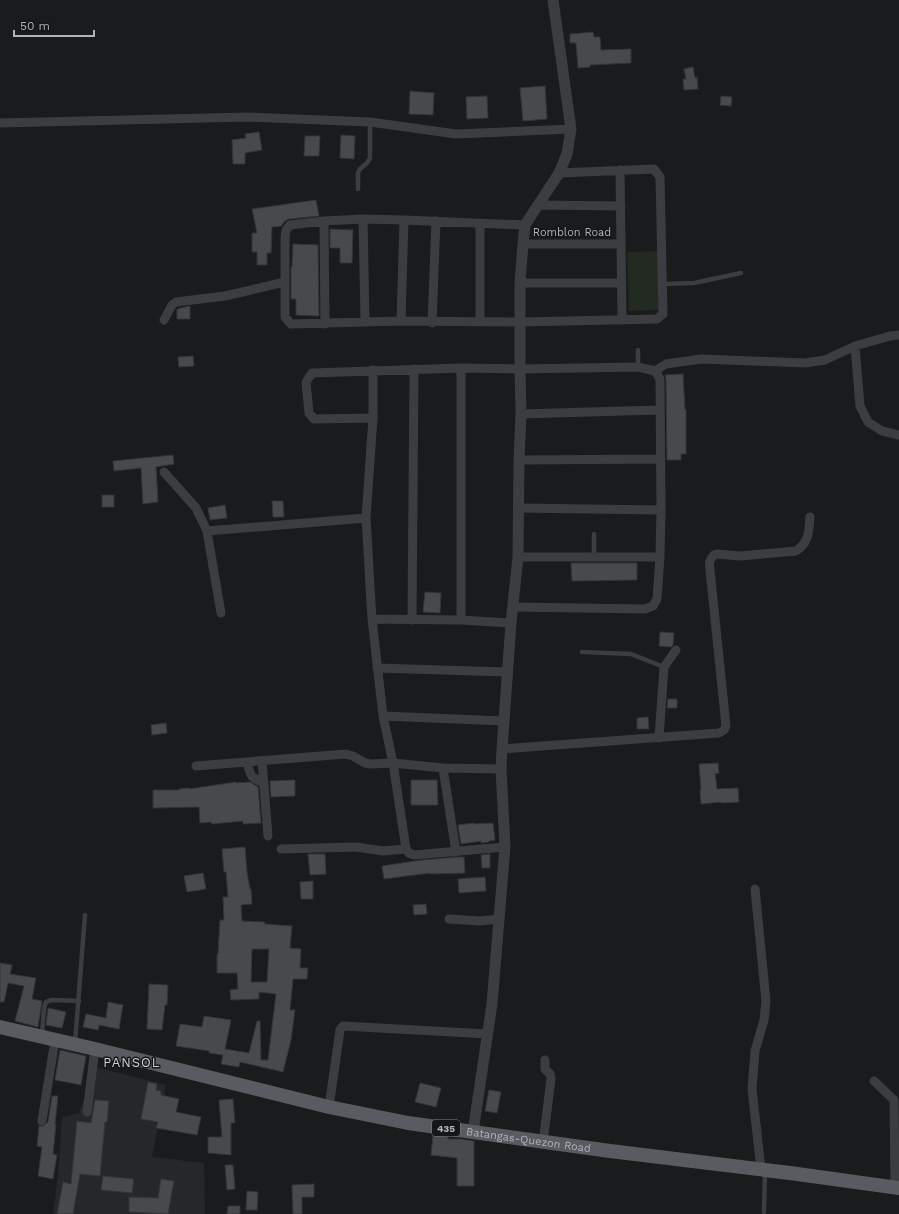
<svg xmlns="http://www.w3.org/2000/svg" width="899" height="1214" viewBox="0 0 899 1214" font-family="'Work Sans',sans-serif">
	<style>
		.built { fill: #26272a }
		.green { fill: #222a22 }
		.building { fill: #47494c; stroke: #353538; fill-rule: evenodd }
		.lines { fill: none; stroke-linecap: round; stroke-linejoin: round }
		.service { stroke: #3c3d41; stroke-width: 4.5 }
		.minor { stroke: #3c3d41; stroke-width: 9 }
		.tertiary { stroke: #3c3d41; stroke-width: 11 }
		.primary { stroke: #585b60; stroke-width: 14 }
		.labels { text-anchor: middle; stroke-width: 3; stroke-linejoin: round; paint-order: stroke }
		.shield { fill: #151618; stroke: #80858a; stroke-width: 1 }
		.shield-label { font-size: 10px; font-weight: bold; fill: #aeb4bb }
		.street-label { font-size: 11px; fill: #aeb4bb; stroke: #151618 }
		.quarter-label { font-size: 13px; letter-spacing: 1px; fill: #cfd2d7; stroke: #151618 }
	</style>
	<rect width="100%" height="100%" fill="#1a1b1d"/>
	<path class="built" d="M 95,1067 L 166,1085 L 152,1157 L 204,1163 L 205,1214 L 53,1214 L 58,1175 L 62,1117 L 79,1113 Z"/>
	<path class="green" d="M 658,251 L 660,310 L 629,311 L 627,252 Z"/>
	<path class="building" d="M 593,32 L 594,37 L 600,37 L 601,50 L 631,49 L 631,63 L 590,65 L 590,67 L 578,68 L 576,43 L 570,43 L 570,34 Z
		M 693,67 L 695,78 L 697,77 L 698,89 L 684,90 L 683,79 L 686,79 L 684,69 Z
		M 545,86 L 547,119 L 523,121 L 520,88 Z
		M 410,91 L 434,93 L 433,115 L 409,114 Z
		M 487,96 L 488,118 L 467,119 L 466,97 Z
		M 721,96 L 732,97 L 731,106 L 720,105 Z
		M 259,132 L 262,150 L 245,153 L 245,164 L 233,164 L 232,140 L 246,138 L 245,134 Z
		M 341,135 L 355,136 L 354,159 L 340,158 Z
		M 305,136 L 320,136 L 319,156 L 304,156 Z
		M 316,200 L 319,216 L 289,219 L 285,221 L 281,226 L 272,227 L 271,253 L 267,253 L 267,265 L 257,265 L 257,252 L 252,252 L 252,233 L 257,233 L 252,209 Z
		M 330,229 L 353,230 L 352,263 L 340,263 L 340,248 L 330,248 Z
		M 293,244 L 318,245 L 319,316 L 296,315 L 296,299 L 291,299 L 291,267 L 292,267 Z
		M 190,306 L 190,319 L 177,319 L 177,309 Z
		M 193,356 L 194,366 L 179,367 L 178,357 Z
		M 683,374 L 685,410 L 686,410 L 686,454 L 681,454 L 681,460 L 667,460 L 666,379 L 665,375 Z
		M 173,455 L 174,464 L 156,467 L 158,502 L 143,504 L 141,468 L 114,471 L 113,461 Z
		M 102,495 L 114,495 L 114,507 L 102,507 Z
		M 272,501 L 283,501 L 284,517 L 273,517 Z
		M 225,505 L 227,518 L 210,520 L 208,508 Z
		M 571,563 L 637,563 L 637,580 L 572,581 Z
		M 425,592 L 441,593 L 440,613 L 423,612 Z
		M 660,632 L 674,633 L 673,645 L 671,647 L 659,646 Z
		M 668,699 L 677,699 L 677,708 L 667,708 Z
		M 648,717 L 649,729 L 637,729 L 637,718 Z
		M 166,723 L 167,733 L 152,735 L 151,725 Z
		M 718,763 L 719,773 L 715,774 L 717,789 L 738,788 L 739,802 L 721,803 L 721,802 L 701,804 L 700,790 L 701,790 L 699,764 Z
		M 295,780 L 295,796 L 271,797 L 270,781 Z
		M 411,780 L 437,780 L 438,805 L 411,805 Z
		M 236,782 L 236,783 L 250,782 L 258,787 L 261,823 L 243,824 L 243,821 L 212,824 L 211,822 L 200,823 L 199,807 L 153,808 L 153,790 L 179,790 L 179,789 L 189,788 L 189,789 Z
		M 474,823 L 474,824 L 493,823 L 495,840 L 489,841 L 489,842 L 481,843 L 481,841 L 461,844 L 458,825 Z
		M 245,847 L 247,872 L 250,889 L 251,889 L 252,904 L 241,905 L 242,921 L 265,922 L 264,924 L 292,926 L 290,948 L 301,949 L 300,968 L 308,968 L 307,979 L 293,979 L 290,1010 L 295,1010 L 291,1040 L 283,1072 L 240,1062 L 239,1067 L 221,1064 L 223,1055 L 209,1053 L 209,1051 L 176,1046 L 180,1024 L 202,1027 L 204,1016 L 231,1020 L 225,1049 L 249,1053 L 257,1021 L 260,1021 L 261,1060 L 268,1060 L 276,994 L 259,992 L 259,999 L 231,1000 L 230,990 L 238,989 L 237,973 L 217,973 L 217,954 L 218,954 L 220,920 L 224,920 L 223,897 L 228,897 L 226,872 L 224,872 L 222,849 ZM 252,949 L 269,949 L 267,982 L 251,982 Z
		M 308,854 L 325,854 L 326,874 L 310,875 Z
		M 490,854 L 490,868 L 482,868 L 481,855 Z
		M 459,857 L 464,857 L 465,873 L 430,874 L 430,873 L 384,879 L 382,866 L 422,860 Z
		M 203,873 L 206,889 L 187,892 L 184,876 Z
		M 485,877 L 486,891 L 459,893 L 458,879 Z
		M 313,881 L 313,899 L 301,899 L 300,882 Z
		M 426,904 L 427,914 L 414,915 L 413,905 Z
		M 0,963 L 12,965 L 10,974 L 36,978 L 32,999 L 42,1001 L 38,1027 L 15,1021 L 24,986 L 8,983 L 4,1002 L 0,1002 Z
		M 149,984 L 168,985 L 167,1005 L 165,1005 L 162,1030 L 147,1029 Z
		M 108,1002 L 123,1005 L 119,1029 L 99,1025 L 98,1030 L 83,1027 L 86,1014 L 106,1018 Z
		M 48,1008 L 66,1012 L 62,1028 L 46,1025 Z
		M 60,1050 L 86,1056 L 81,1085 L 55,1080 Z
		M 148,1082 L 157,1084 L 156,1090 L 161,1091 L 161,1095 L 179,1099 L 176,1112 L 201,1117 L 197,1135 L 156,1128 L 158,1122 L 141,1119 Z
		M 420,1083 L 441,1088 L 436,1107 L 415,1102 Z
		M 489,1090 L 501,1092 L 497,1113 L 485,1111 Z
		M 52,1096 L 58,1096 L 55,1124 L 56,1124 L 53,1154 L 57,1155 L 53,1179 L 38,1176 L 42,1147 L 37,1146 L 39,1126 L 44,1126 L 48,1122 Z
		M 233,1099 L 235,1123 L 231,1123 L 231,1155 L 208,1153 L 208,1137 L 222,1137 L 219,1100 Z
		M 95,1100 L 109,1101 L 107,1122 L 105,1122 L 100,1176 L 80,1174 L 73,1214 L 57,1214 L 63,1182 L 71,1184 L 77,1121 L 91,1123 Z
		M 433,1135 L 448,1137 L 448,1139 L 460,1139 L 474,1141 L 474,1186 L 457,1186 L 457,1158 L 431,1155 Z
		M 225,1165 L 233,1165 L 235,1189 L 227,1190 Z
		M 103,1176 L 134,1179 L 132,1193 L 101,1190 Z
		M 161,1179 L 174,1181 L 168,1214 L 129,1212 L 129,1197 L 158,1198 Z
		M 314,1184 L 314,1197 L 302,1197 L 302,1214 L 293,1214 L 292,1185 Z
		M 247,1191 L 258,1192 L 257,1210 L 246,1210 Z
		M 228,1206 L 240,1206 L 240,1214 L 227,1214 Z"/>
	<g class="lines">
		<path class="service" d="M 358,189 L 358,173 L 360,169 L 367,163 L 370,158 L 370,122
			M 662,284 L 694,283 L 741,273
			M 638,367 L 638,350
			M 594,557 L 594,534
			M 582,652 L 631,654 L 664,667
			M 42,1034 L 44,1008 L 46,1002 L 52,1000 L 79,1001
			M 75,1043 L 85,915
			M 764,1212 L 765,1171"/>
		<path class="minor" d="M 0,123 L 247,117 L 370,122 L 456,134 L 571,129
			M 620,170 L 622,320
			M 538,205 L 621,206
			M 363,219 L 365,322
			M 324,221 L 325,324
			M 480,223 L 480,322
			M 525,225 L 404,220 L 363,219 L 324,221 L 290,225 L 286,230 L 285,238 L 285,317 L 291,324 L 401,321 L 521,322 L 657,319 L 663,314 L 660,177 L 654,169 L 559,173
			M 523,244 L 621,244
			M 520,283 L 622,283
			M 164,320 L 172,305 L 176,302 L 225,296 L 285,282
			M 401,321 L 404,220
			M 432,323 L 436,221
			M 855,346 L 860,406 L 868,422 L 882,431 L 899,435
			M 373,370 L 373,418 L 366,518 L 372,619 L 383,716 L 393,763 L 406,849 L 409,853 L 414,855 L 505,847
			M 655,371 L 666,364 L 701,359 L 805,363 L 825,360 L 855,346 L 890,336 L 899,335
			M 521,414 L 659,410
			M 373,418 L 314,419 L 309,413 L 306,382 L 312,373 L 461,368 L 520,369 L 638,367 L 655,371 L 660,379 L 661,510 L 660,557 L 657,599 L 653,606 L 645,609 L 513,607
			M 519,460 L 660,459
			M 164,472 L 196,508 L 207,531 L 221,613
			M 518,508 L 661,510
			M 207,531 L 366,518
			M 518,557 L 660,557
			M 372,619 L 461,620 L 511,623
			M 412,620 L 414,369
			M 461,620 L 461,368
			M 377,668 L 507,672
			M 383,716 L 504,721
			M 659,738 L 664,667 L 676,650
			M 502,749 L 719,733 L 724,730 L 726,726 L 710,570 C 709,563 709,560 714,555 L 717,554 L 740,556 L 796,551 C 809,543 809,531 810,517
			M 262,761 L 268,836
			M 247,762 C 251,776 249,777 264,783
			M 196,766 L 346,754 L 353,756 L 365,763 L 371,764 L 393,763 L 443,768 L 501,769
			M 443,768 L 456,852
			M 281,849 L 356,847 L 383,851 L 406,849
			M 755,889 L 766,1001 L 764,1020 L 755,1051 L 752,1089 L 761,1169
			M 449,919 L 480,921 L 499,919
			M 874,1081 L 894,1100 L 895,1187
			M 329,1107 L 340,1030 L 343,1026 L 488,1034
			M 87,1112 L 95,1049
			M 42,1121 L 55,1040
			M 543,1142 L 551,1079 L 550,1074 L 545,1069 L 545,1060"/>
		<path class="tertiary" d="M 473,1132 L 492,1004 L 505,847 L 501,769 L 502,749 L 511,623 L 518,557 L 519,460 L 521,414 L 520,369 L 520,283 L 523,244 L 525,225 L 559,173 L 567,154 L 571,129 L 553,0"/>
		<path class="primary" id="s1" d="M 0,1027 L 95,1049 L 329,1107 L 408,1123 L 610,1151 L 790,1173 L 899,1188"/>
	</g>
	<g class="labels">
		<rect class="shield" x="432" y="1120" width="28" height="16" rx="3"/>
		<g class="shield-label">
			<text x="446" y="1132">435</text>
		</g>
		<g class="street-label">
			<text x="572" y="236">Romblon Road</text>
			<text dy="4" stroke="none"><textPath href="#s1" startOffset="541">Batangas-Quezon Road</textPath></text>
		</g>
		<g class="quarter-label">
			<text x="132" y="1067">PANSOL</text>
		</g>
	</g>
	<path d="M14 30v6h80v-6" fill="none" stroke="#aeb4bb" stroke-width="2"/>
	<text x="20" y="30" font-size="12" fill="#aeb4bb" stroke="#151618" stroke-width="3" paint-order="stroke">50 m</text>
</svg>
